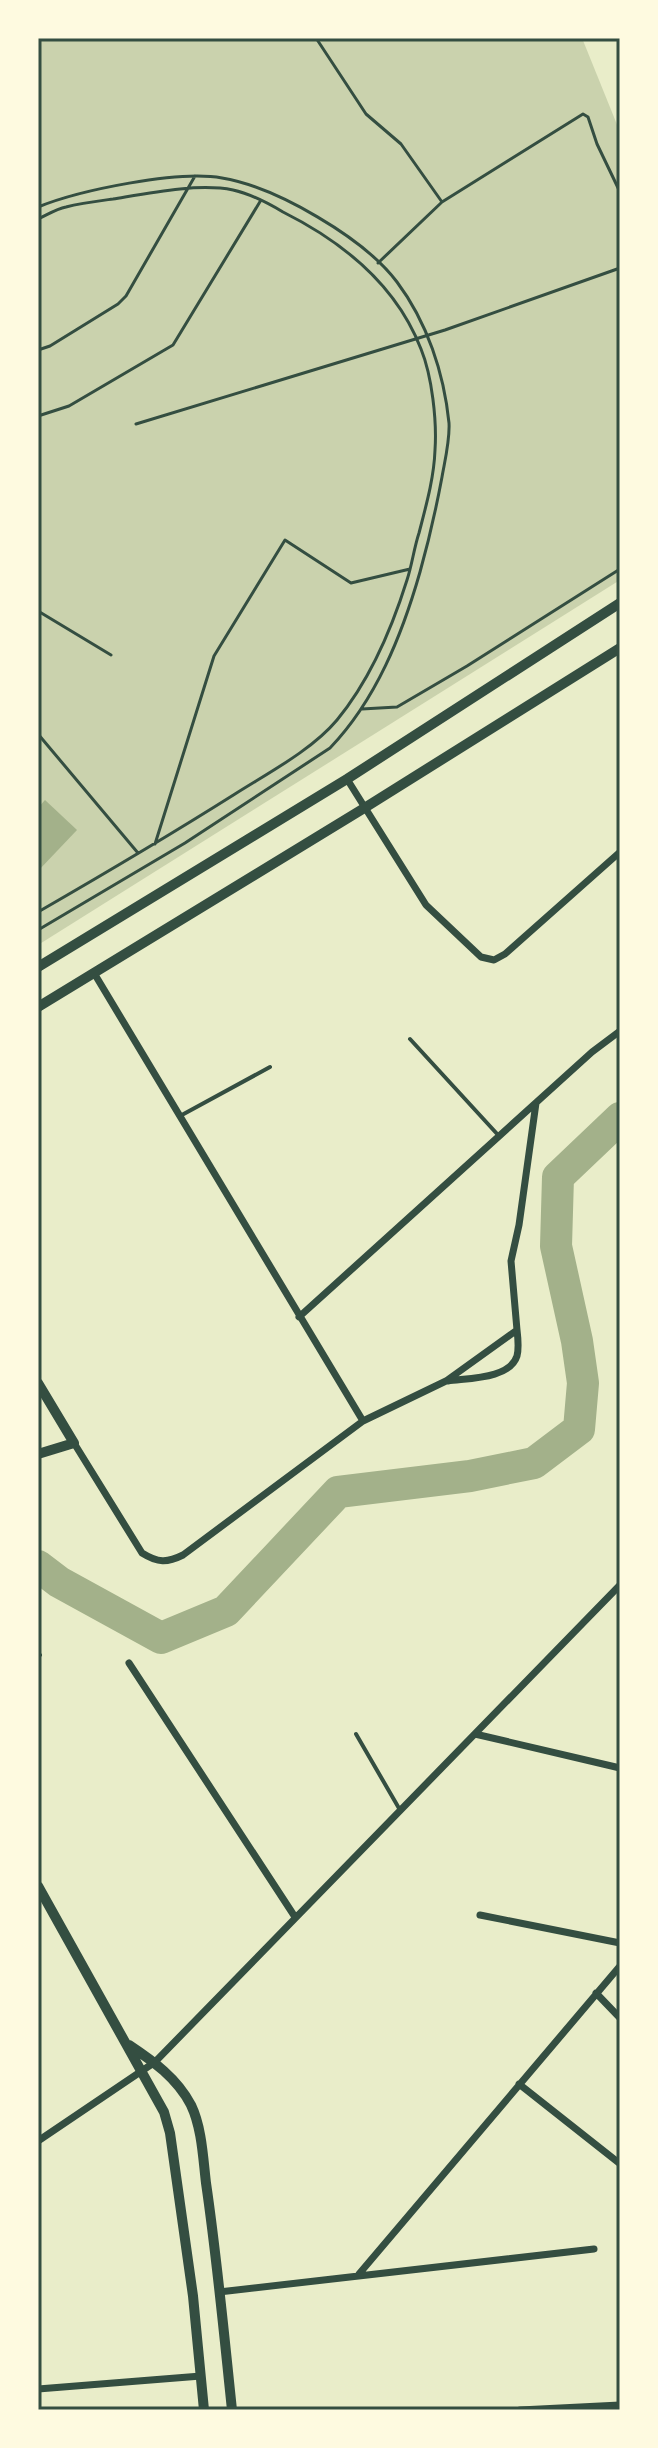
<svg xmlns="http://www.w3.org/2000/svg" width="658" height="2448" viewBox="0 0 658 2448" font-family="'Public Sans',sans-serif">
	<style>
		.green { fill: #cad2ad }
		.water { fill: #a3b18a }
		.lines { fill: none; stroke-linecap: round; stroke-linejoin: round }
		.river { stroke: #a3b18a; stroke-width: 32 }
		.path { stroke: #344e41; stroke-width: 3 }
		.service { stroke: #344e41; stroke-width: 4 }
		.minor { stroke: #344e41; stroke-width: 7 }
		.secondary { stroke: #344e41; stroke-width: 10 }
		.neatline { fill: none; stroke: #344e41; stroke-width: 3 }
	</style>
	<rect width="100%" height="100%" fill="#e9edc9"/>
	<path class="green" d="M 38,38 L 582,38 L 620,132 L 620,580 L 38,945 Z"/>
	<path class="water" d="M 45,800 L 77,830 L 38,871 L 38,808 Z"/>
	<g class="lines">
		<path class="river" d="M 38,1566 L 59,1582 L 161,1638 L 226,1611 L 338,1492 L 470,1476 L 534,1463 L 579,1429 L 583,1383 L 577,1341 L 556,1246 L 558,1177 L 620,1118"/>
		<path class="path" d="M 316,38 L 366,114 L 401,144 L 442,202 L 583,114 L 588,117 L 597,144 L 620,192
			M 38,207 C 80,190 178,170 222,178 C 276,187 364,238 397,282 C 427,322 444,373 449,423 C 450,440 445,460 442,477 C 436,509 429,540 420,572 C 402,635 376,700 330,748 L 185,843 L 38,930
			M 38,219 C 47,215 56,209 66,207 C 81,203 98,201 113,199 C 149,193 198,183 233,190 C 251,194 268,203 283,212 C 343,242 396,284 421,349 C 432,376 437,421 435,450 C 434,478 426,506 419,533 C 414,548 412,565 407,580 C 392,628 370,680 337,720 C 312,750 268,773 235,794 C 170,835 104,874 38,912
			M 378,263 L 442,202
			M 38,350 L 50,346 L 118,304 L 126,296 L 195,176
			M 38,416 L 69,406 L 173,345 L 261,200
			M 136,424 L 445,330 L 620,268
			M 38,611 L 111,655
			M 362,709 L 397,707 L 467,666 L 620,569
			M 38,734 L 138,853
			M 155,844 L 214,656 L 285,540 L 351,583 L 410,569"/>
		<path class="service" d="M 410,1039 L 499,1136
			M 180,1116 L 270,1067
			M 38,1656 L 40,1655
			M 356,1734 L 400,1810"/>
		<path class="minor" d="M 347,779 L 426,905 L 481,957 L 494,960 L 505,954 L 620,852
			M 94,973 L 363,1421
			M 299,1317 L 592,1052 L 620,1031
			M 448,1381 C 467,1378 510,1379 517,1356 C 519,1348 518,1338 517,1330
			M 74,1443 L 142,1553 C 158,1563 167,1563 183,1555 L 363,1421 L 446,1381 L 517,1330 L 511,1261 L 519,1225 L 536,1103
			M 129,1663 L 295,1917
			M 475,1734 L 620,1768
			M 480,1915 L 620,1943
			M 596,1993 L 620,2018
			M 519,2084 L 619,2163
			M 38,2141 L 155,2062 L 620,1585
			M 359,2274 L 620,1966
			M 219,2292 L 594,2249
			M 38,2389 L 201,2376
			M 520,2410 L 620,2405"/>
		<path class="secondary" d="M 38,967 L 347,779 L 620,603
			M 38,1007 L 366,807 L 620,648
			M 38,1383 L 74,1443 L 38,1454
			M 38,1886 L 164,2112 L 170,2133 L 193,2296 L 204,2410
			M 129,2045 C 153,2061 177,2078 191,2105 C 202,2128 203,2158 206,2183 C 217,2258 224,2334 232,2410"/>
	</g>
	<rect width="658" height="2448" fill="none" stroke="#fefae0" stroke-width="80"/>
	<rect x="40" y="40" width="578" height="2368" class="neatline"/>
</svg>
